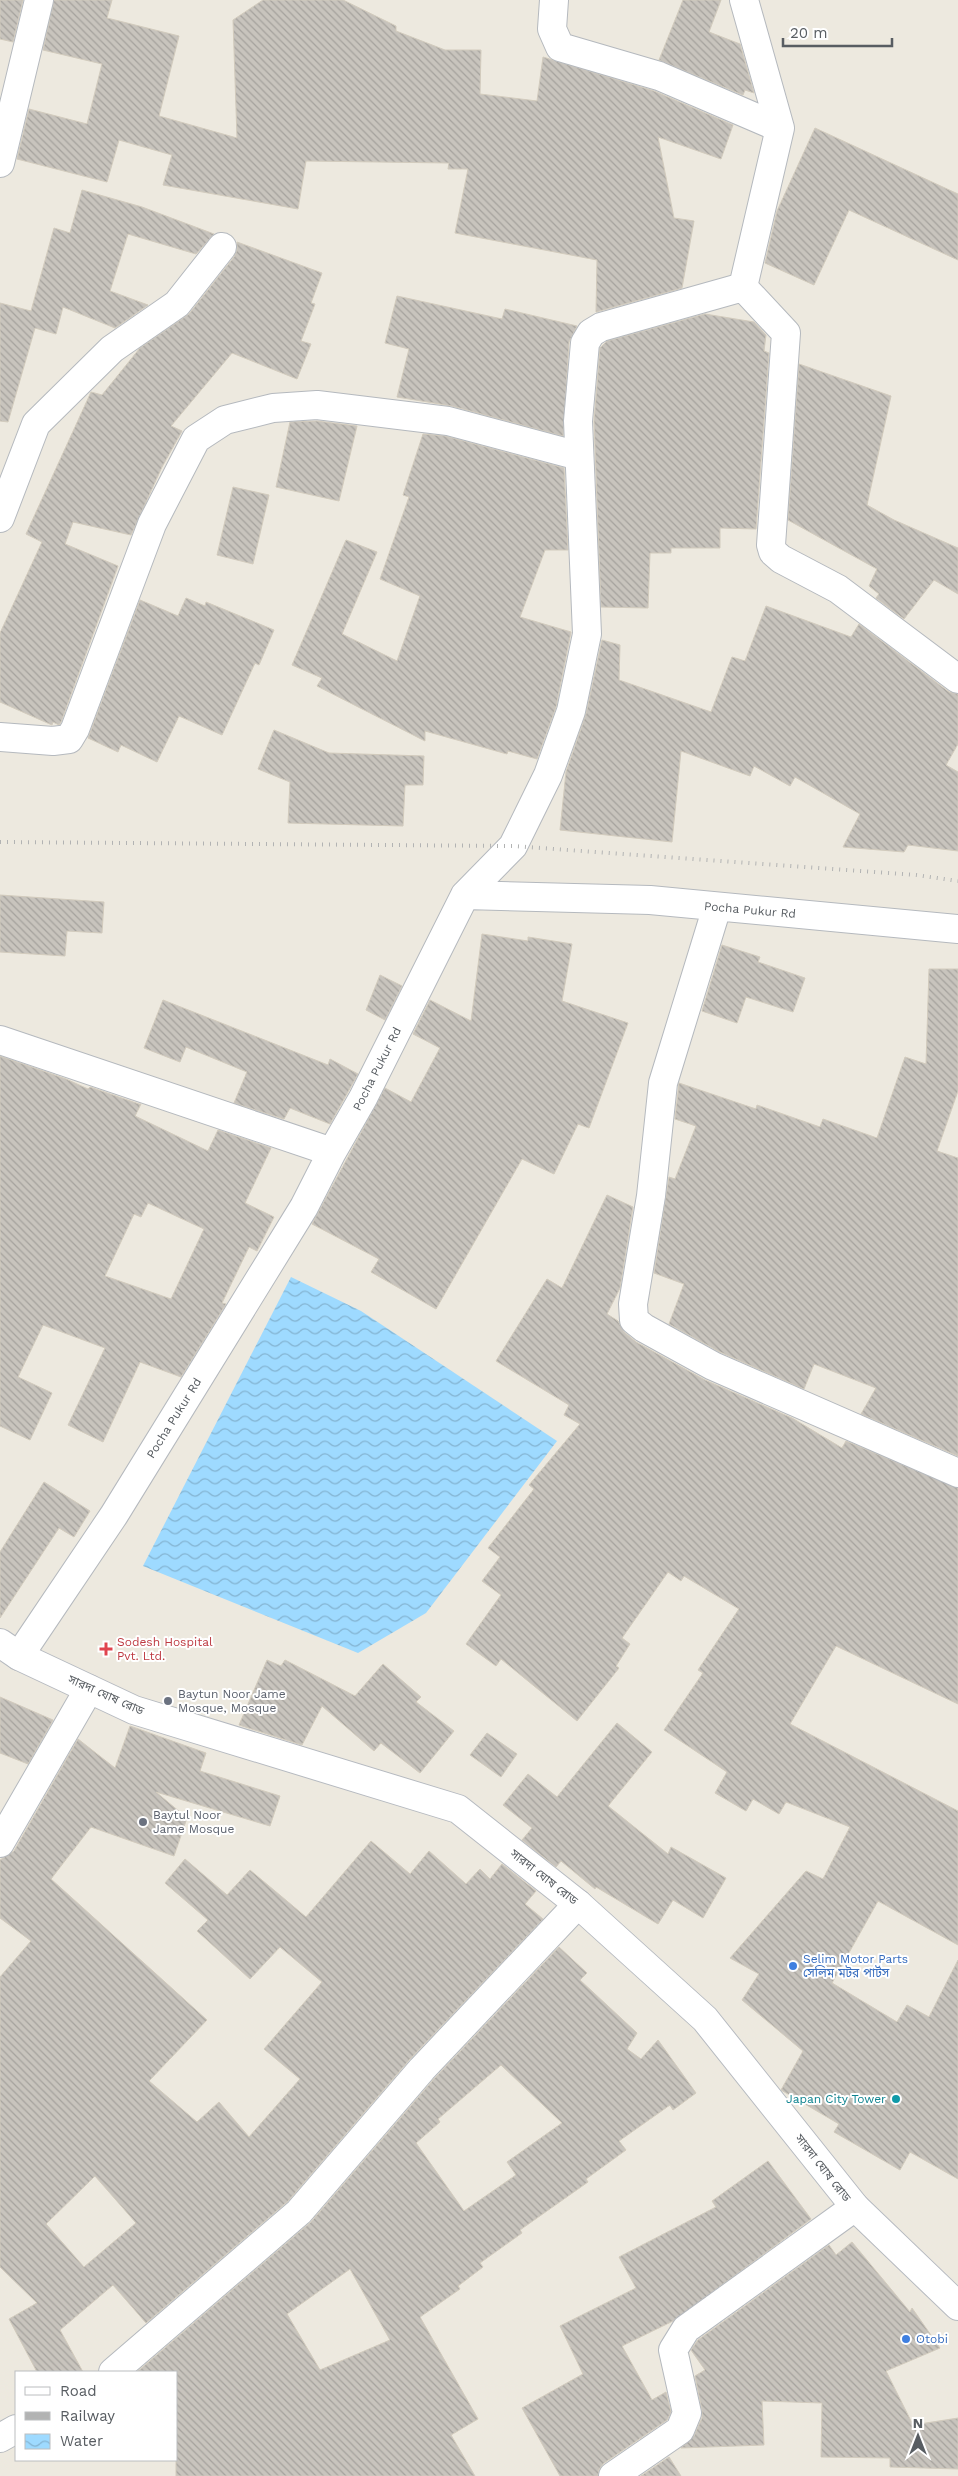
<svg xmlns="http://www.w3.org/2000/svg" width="958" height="2476" viewBox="0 0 958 2476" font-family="'Work Sans','Noto Sans Bengali',sans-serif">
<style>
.water{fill:url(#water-waves)}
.building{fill:url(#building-back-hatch);stroke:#d2cbbd;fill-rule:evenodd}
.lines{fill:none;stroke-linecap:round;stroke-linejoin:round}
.street-casing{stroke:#b5b9be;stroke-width:30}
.secondary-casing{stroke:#b6bac0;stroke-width:30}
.street{stroke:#fff;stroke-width:28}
.secondary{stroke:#fff;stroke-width:28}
.rail{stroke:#b2b3b3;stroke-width:4;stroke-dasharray:1 6;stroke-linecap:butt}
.health-dot{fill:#e0444e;stroke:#fff;stroke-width:2}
.worship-dot{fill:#6b7280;stroke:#fff;stroke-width:2}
.shop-dot{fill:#3f7fe0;stroke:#fff;stroke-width:2}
.culture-dot{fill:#0f9aa8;stroke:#fff;stroke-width:2}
.labels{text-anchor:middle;stroke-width:4;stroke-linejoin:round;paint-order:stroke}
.street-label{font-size:12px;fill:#585d62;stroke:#fff}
.health-label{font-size:12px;fill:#be3a42;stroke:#fff;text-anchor:start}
.worship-label{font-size:12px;fill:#5b616d;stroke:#fff;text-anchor:start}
.shop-label{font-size:12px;fill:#366cbe;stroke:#fff;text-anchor:start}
.culture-label{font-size:12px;fill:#0d838f;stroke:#fff;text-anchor:end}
</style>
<defs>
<pattern id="water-waves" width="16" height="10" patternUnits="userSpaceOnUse" patternTransform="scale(1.25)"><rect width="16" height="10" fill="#9edaff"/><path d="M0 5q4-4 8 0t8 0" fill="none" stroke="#84b4d2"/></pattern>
<pattern id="building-back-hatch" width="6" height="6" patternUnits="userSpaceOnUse" patternTransform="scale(1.25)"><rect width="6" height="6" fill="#c8c4bd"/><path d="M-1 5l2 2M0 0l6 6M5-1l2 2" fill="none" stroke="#a5a29d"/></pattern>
</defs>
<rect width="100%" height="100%" fill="#ede9df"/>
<path class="water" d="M291,1277L361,1311L557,1441L426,1613L358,1653L143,1566Z"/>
<path class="building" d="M0,0H23L13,42L0,39Z
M54,0H112L107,18L179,36L159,116L237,138L233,20L263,0H343L396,26V31L445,50H481L480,94L537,101L543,57L654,91L733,125L721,159L658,137L674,218L694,221L682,288L596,312L597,260L455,233L468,169H448L449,163L306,161L298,209L163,185L172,155L119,140L107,182L17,159L29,109L87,124L102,64L43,50Z
M683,0H721L709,32L740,44L754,93L745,90L743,95L659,60Z
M815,128L958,194V260L849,210L814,285L765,263L777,211Z
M82,190L142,207L214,234L196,254L128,234L110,291L148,305L115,328L63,307L56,334L35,328L8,422L0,421V303L31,311L54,228L70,233Z
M237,242L322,273L311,303L315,304L301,341L311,344L297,379L232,353L171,426L182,431L162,467L131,535L73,522L65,544L118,566L61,722L59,725L53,722L52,725L0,702V633L42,542L26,534L91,392L102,395L140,348L189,314L234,257L237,250Z
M397,296L502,319L505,309L577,326L569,342L563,436L452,406L397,397L409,349L385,343Z
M705,314L754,322L766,335L764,351L769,353L756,529L720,528V548H671V553H650L648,608L601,607L594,421L600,348L607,341Z
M799,364L891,396L867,505L894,520L958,548V594L934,580L904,619L876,598L879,594L869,586L877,569L788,520Z
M317,421L357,426L339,501L276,487L290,422Z
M423,434L445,436L564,468L568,550H545L520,617L571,632L556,707L537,759L508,751L507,754L425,731V741L317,686L322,678L292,665L346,540L377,552L342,634L397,661L420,596L380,579L409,497L403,495Z
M233,487L269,495L253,564L217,555Z
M186,598L205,606L206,602L274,630L259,665L255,663L222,735L179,716L157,762L121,745L118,752L88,738L140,600L178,616Z
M766,606L851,637L859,624L949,692L958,694V744L946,765L958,772V851L908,845L904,852L843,847L860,814L795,777L790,786L754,766L750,776L681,751L672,842L560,830L566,772L586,714L602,640L620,645L619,680L711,712L732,657L745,661Z
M274,730L329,753L424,756L423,785H405L403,826L288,823L290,782L258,769Z
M0,895L104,902L102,933L67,931L65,956L0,952Z
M482,934L528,941V937L572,944L562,1001L628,1023L589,1128L578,1124L554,1174L522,1159L436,1309L371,1272L379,1259L312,1224L385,1088L411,1102L440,1048L413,1034L430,1000L471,1021Z
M722,945L760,957L758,962L805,978L793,1012L746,997L737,1023L702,1011Z
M929,969H958V1091L937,1151L958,1158V1456L861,1414L876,1388L814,1364L804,1389L720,1352L669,1324L684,1284L654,1273L669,1177L675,1179L696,1126L675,1119L679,1083L756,1109L757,1105L820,1127L823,1119L877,1138L905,1057L926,1064Z
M380,975L402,986L385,1020L366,1010Z
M163,1000L328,1065L330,1059L358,1074L330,1124L290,1108L284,1119L234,1103L247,1072L186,1047L180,1062L144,1048Z
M0,1056L66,1079L88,1089L90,1087L139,1104H141L135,1116L208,1151L218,1130L271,1148L245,1203L274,1217L257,1251L249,1247L222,1303L226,1304L181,1377L140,1362L103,1442L68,1425L105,1348L43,1325L18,1377L52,1393L30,1440L0,1426ZM148,1203L204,1229L171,1299L105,1276L134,1214L141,1217Z
M607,1195L633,1207L620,1288L607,1314L618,1321L624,1332L636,1342L705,1380L792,1418L842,1448L846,1441L958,1488V1704L836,1646L790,1724L958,1811V1945L878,1901L832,1983L897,2022L907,2005L929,2017L958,1960V2179L910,2152L900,2170L834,2132L839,2124L781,2090L803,2051L742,2000L759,1974L730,1958L806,1871L823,1879L850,1827L786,1802L779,1814L753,1799L746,1811L715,1793L727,1772L664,1730L703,1673L698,1670L739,1609L684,1576L681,1581L668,1572L622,1638L630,1644L616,1666L619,1668L577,1721L501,1659L496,1666L466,1644L501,1595L482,1581L500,1557L488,1548L534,1489L529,1485L580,1424L564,1415L569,1405L496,1361L547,1279L562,1288Z
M44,1482L90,1511L74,1537L59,1528L0,1618V1552Z
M267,1660L281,1666L285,1660L355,1696L383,1664L421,1697L416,1702L454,1731L420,1773L381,1743L374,1751L322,1706L302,1745L239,1725Z
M0,1697L53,1720L28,1764L0,1753Z
M617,1723L652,1752L608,1806L668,1854L671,1847L726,1878L703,1918L673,1900L658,1924L596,1887L595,1889L561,1861L556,1867L522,1840L532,1828L503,1805L528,1774L557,1797Z
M130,1726L206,1753L200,1771L280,1796L270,1826L156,1792L187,1818L174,1856L91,1827L51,1879L207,2020L149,2081L197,2122L219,2102L249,2137L300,2079L264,2049L322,1982L280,1947L250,1979L197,1931L208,1920L165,1883L185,1859L227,1895L250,1870L306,1917L371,1841L410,1874L429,1851L466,1884L480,1869L490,1879L502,1864L536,1891L525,1904L543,1919L410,2059L288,2201L146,2323L113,2285L60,2330L83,2372H37L9,2319L37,2303L0,2267V1977L31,1941L0,1918V1860L14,1851L78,1739L115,1768ZM95,2176L136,2223L84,2267L46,2224Z
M487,1733L517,1754L501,1777L470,1755Z
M559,1947L587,1973L580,1980L637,2033L627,2049L641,2059L658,2040L696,2093L673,2110L670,2105L619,2141L626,2150L586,2179L588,2182L520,2230L522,2233L480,2263L483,2267L458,2286L460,2289L420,2317L478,2419L451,2435L475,2476H176V2372H137L311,2222L434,2079ZM501,2065L562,2123L507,2162L516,2175L464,2211L416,2143L440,2122L438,2119ZM350,2269L390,2340L320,2370L287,2314Z
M768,2161L811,2219L673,2321L622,2346L652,2400L666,2392L671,2412L667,2420L604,2463L599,2469L598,2476H560L522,2408L583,2374L560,2326L636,2288L619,2257L716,2207L712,2201Z
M852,2242L910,2312L912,2308L940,2348L886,2371L913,2425L958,2418V2469L890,2467V2458L821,2457L822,2403L762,2401L764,2445L681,2448L694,2436L702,2418V2410L695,2376L705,2370L691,2350L698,2340L829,2245L836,2255Z
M669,2457L681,2476H641Z"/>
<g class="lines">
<g class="street-casing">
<path id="street" d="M554,0L552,29L560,47L659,76L780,128
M0,163L39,0
M743,287L786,333L771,545L773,552L781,559L838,589L958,679
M0,518L36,424L112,349L177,304L222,247
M0,737L53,741L69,739L75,729L152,524L196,439L225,420L273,408L317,405L448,421L579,456
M465,895L650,900L958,929
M717,907L663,1083L651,1196L633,1304L634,1320L644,1328L713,1366L958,1473
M0,1040L332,1152
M19,1656L114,1515L304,1207L332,1152L363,1098L465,895L513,846L548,775L571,711L587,634L578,421L585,343L591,333L601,327L743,287L780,128L744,0
M0,1843L89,1689
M113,2372L299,2212L422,2069L578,1904
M0,2438L16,2429
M613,2476L680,2430L687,2413L673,2350L686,2329L855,2207"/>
</g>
<g class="secondary-casing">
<path id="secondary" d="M0,1643L19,1656L134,1710L458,1809L578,1904L705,2019L855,2207L958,2306"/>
</g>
<use href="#street" class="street"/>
<use href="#secondary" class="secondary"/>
<path class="rail" d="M0,842L513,846L916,875L958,881"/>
</g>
<path class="health-dot" d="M103.5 1641.5h5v5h5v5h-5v5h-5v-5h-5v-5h5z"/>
<g class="worship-dot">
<circle cx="168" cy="1701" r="5"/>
<circle cx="143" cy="1822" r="5"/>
</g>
<g class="shop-dot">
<circle cx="793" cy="1966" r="5"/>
<circle cx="906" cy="2339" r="5"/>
</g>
<circle class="culture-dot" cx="896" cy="2099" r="5"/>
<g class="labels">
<g class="street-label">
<text transform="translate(750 910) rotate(5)" y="4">Pocha Pukur Rd</text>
<text transform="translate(377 1069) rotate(-63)" y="4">Pocha Pukur Rd</text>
<text transform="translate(174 1418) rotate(-58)" y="4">Pocha Pukur Rd</text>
<text transform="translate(106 1695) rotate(24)" y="4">সারদা ঘোষ রোড</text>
<text transform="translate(544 1877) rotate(38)" y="4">সারদা ঘোষ রোড</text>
<text transform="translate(823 2168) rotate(52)" y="4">সারদা ঘোষ রোড</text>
</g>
<g class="health-label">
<text x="117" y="1646">Sodesh Hospital<tspan x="117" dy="14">Pvt. Ltd.</tspan></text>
</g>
<g class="worship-label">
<text x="178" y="1698">Baytun Noor Jame<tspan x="178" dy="14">Mosque, Mosque</tspan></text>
<text x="153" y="1819">Baytul Noor<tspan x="153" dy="14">Jame Mosque</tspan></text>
</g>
<g class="shop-label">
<text x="803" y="1963">Selim Motor Parts<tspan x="803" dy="14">সেলিম মটর পার্টস</tspan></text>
<text x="916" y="2343">Otobi</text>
</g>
<g class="culture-label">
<text x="886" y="2103">Japan City Tower</text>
</g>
</g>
<rect x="15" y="2371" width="162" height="90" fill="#ffffff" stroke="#bcbec0"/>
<rect x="25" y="2387" width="25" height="8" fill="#ffffff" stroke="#bcbec0"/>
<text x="60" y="2396" font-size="15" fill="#585d62">Road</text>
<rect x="25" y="2412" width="25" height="8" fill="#b2b3b3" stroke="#bcbec0"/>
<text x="60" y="2421" font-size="15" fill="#585d62">Railway</text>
<rect x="25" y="2434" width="25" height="15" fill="url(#water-waves)" stroke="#bcbec0"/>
<text x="60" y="2446" font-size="15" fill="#585d62">Water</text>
<g transform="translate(918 2436)" stroke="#ffffff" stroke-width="4" paint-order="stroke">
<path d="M0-4L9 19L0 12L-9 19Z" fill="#585d62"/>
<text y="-8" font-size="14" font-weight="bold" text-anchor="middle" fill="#585d62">N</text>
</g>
<path d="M783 38v8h109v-8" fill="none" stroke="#585d62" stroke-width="2.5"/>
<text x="790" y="38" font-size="15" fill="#585d62" stroke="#ffffff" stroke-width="4" paint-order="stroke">20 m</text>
</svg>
